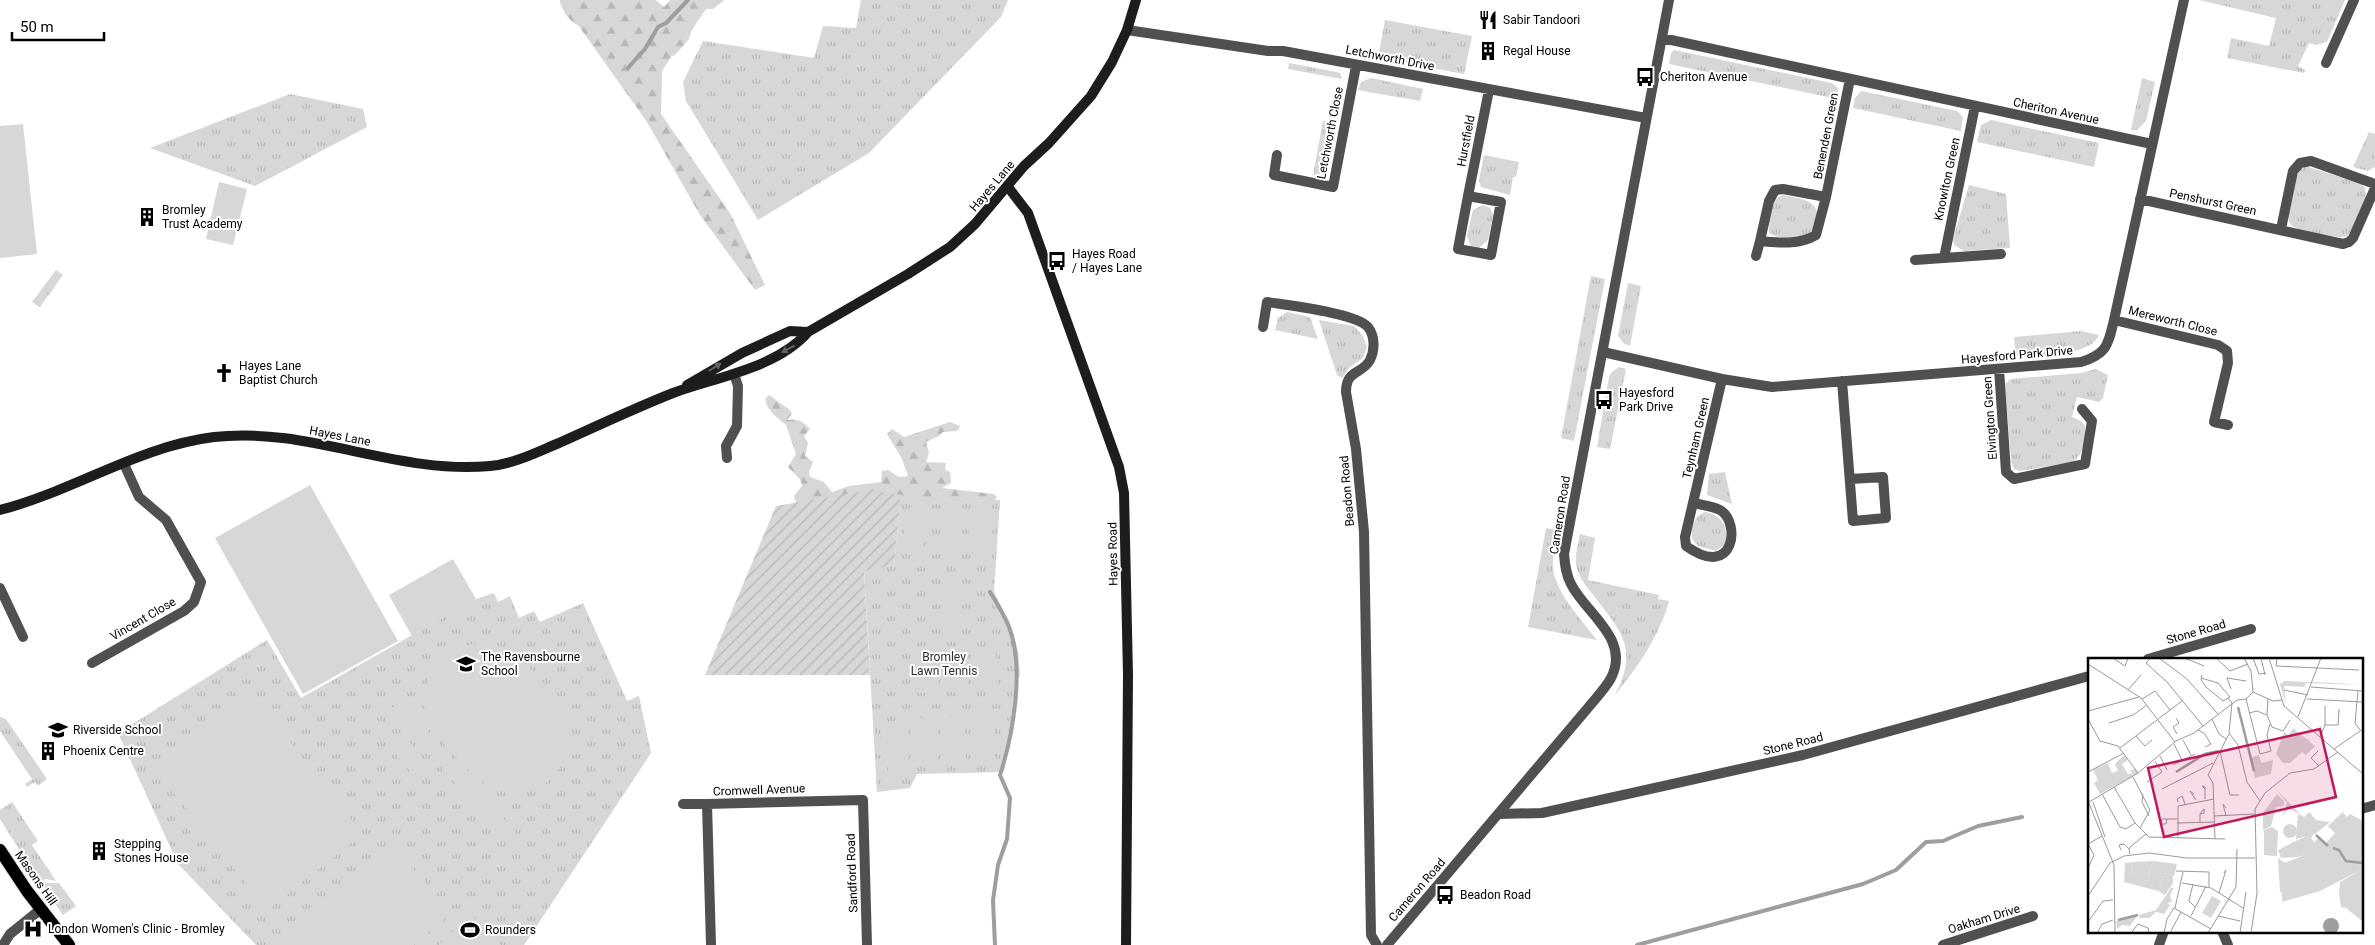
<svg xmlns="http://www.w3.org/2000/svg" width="2375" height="945" viewBox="0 0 2375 945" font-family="Roboto,sans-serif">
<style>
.grass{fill:url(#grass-tufts)}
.forest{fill:url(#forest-firs)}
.garden{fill:url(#garden-furrows)}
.pitch{fill:#d7d7d7}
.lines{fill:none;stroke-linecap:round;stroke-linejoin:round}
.stream{stroke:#9e9e9e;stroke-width:4}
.primary-casing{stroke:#dbdbdb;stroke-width:14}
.street{stroke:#505050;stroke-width:10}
.secondary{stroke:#1d1d1d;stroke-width:10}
.primary{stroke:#000;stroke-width:12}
.oneway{fill:#616161}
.labels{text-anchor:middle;stroke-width:4;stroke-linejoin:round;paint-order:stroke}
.poi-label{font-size:12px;fill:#000;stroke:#fff;text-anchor:start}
.street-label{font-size:12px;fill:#000;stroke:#fff}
.park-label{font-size:12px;fill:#2e2e2e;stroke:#fff}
.inset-river{fill:none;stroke:#9e9e9e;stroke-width:2.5}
.inset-road{fill:none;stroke:#999;stroke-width:1}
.view{fill:#c2185b;fill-opacity:0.15;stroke:#c2185b;stroke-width:2.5}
.inset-edge{fill:none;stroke:#000;stroke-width:2.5}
</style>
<defs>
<pattern id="grass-tufts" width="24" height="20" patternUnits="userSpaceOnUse" patternTransform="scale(1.25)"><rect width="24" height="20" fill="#d7d7d7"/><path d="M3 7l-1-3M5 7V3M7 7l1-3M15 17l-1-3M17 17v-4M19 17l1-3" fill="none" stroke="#b7b7b7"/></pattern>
<pattern id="forest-firs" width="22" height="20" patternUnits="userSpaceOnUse" patternTransform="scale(1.25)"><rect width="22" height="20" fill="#d7d7d7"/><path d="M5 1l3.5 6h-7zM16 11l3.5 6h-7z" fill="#b7b7b7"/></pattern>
<pattern id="garden-furrows" width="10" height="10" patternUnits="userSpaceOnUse" patternTransform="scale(1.25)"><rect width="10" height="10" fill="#d7d7d7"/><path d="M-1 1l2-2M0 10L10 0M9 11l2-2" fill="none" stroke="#b7b7b7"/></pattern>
</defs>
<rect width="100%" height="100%" fill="#fff"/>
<path class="grass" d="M861,0H1008L1001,17L869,153L758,220L686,101L683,82L703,41L814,58L823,26L856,28Z
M2199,0H2345L2327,42L2316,45L2309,43L2298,66L2305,70L2304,73L2227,58L2231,38L2269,46L2276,18Z
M1385,20L1472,36L1464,74L1378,58Z
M1674,50L1832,83L1838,88V99L1669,64L1671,53Z
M1289,63L1336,72L1340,73L1342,79L1288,69Z
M1371,78L1423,89L1420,101L1358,90L1361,82Z
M2142,78L2155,82L2146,121L2137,130H2131Z
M1861,91L1957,111L1963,117L1961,131L1853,108L1855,98Z
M290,94L363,109L367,127L255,186L150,148Z
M1991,120L2099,143L2094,167L1977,142L1981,125Z
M1323,121L1334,123L1325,170L1318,175H1313Z
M2369,132L2375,134V167L2368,171L2353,167Z
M1484,155L1519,162L1516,177H1513L1510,195L1481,187L1479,180Z
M2305,166L2361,184L2365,188L2366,199L2348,236C2340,239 2302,232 2294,227C2290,225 2289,221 2288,217L2297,174L2299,170Z
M1969,185L2006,194L2010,248L1964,251L1954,245L1953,239Z
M1783,195C1806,200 1827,201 1812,231C1802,238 1779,241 1769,233C1768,220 1770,199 1783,195Z
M1483,205L1490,208L1493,215L1488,240L1479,248L1471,246L1467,236L1473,210Z
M56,270L63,275L40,307L32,302Z
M1591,276L1605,279L1574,441L1561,438Z
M1628,283L1641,286L1630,346L1623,343L1618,336Z
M1287,312L1310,317L1318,339L1275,330L1278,318Z
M1319,320L1354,326L1363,336L1367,347L1363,358L1350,367L1342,378L1337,375Z
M2081,331L2099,335C2090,357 2038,354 2016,356L2014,337Z
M1619,367L1626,369L1610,449L1597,447L1609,377L1612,372Z
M2096,369L2108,375L2103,398L2099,402L2077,397L2072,417L2081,421L2085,426C2086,439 2084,455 2072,462L2020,471L2014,469L2011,461L2005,384L2011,379L2081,373Z
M1725,472L1732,504L1707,495L1709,474Z
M937,493L1000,500L994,592L1010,623L1018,651L1020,676L1018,677L1004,772L917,774L910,788L877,792L864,570L894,565L901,495L937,497Z
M1706,512C1723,516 1728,527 1726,544L1716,551L1698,546L1692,539C1691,528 1694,514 1706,512Z
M1546,528L1557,530C1555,543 1552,555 1553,568C1556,594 1582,620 1597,640L1528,627Z
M1580,534L1595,538L1588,580L1659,595L1658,599L1669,601C1661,633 1636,670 1615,695C1640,646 1620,631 1591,592C1584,584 1578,575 1576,565C1575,555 1578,544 1580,534Z
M494,593L498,602L510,596L519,618L534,611L540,622L583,603L627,701L639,696L651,753L524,945H256L178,864L118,733L267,640L301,698L476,599Z
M0,717L6,719L47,779L38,786L35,782L27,787L25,784L32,779L0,731Z
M12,802L38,841L32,845L56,881L46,879L39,881L0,819V810Z
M46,883H59L76,906L63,915L41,885Z"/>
<path class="forest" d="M560,0H656L664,7L670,0H724L713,9H706L691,31L689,39L676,54L671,57L662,71L661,114L730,213L765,285L755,290L700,215L647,122L578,25C570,22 560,8 560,0Z
M769,395L790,410L792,414L787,420C798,418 803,421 810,429L804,436L808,443L805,456L813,462L809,472L810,477L824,482L832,492L849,486L881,482L882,471L888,470L899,477L908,476L902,459L887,434L892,429L904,437L950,422L960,426L959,429L956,431L943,432L939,436L926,442L929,453L926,462L946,463L945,470L950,472L951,483L942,488L994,494L997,497L994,500L964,496L957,498L938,493L937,497L912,498L901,495L797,506L794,496L802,486L800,479L788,467L796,454L786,425L773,414L767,406L765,399Z"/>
<path class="garden" d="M872,490L901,495L894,565L864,571L870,675H705L776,506Z"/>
<path class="pitch" d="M23,124L37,254L0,258V126Z
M219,182L247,189L233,245L206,239Z
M310,485L398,641L303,694L215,538Z
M944,506L964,508L958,552L938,549Z
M906,509L927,510L923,554L903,552Z
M971,509L993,511L989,555L967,552Z
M453,559L476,599L412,636L389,595Z
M941,582H961L962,625L942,626Z
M476,643C507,642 522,659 542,681C548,688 556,695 561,704C577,729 571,764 546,782C509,808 480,784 455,756C446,746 436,736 430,723C414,687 439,650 476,643Z
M974,647H996L997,691H975Z
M938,648L939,693H919L918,649Z
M946,648H966L968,692H947Z
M248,689L363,834L267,910L152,765Z
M401,700L522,840L512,849L391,709Z
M994,715L995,759L974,760L972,716Z
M964,716L966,760L945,761L944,717Z
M937,717L938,761H918L916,718Z
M907,726L909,771H888L887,727Z
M401,732L427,763L413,775L387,744Z
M391,843L451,913L414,945H284L278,939Z
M470,914L501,945H439Z"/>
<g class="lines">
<path class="stream" d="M628,68L645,49L658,27L666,23L688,0
M990,592C997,603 1004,615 1009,627C1025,668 1013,735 1000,775L1010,798L1007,839L998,865L993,900L995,945
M1637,945L1863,884L1896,870L1926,842L1943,841L1978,826L2022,817"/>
<g class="primary-casing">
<path id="primary" d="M0,850L27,891L69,945"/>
</g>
<path class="street" d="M1127,30L1268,51H1283L1646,118
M1662,38L2152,144
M2326,63L2354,0
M1277,155L1274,175L1333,187L1356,66
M1468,196L1458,249L1491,255L1501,202L1468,196L1489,90
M1826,197L1816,235C1800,245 1778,243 1760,241L1769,201L1775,190L1783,189L1826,197L1850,79
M2140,199L2343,244L2349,242L2353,238L2375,188
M2281,229L2293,171L2300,163L2311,161L2375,184
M1756,256L1760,241
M1944,258L1975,106
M1915,260L2001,254
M2114,320L2218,345L2227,351L2228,363L2214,422L2228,425
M1263,327L1267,302C1287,305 1356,313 1368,327C1375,336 1375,350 1370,360C1362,375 1346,369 1346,392L1356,449L1364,532L1371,935L1377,945
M1603,352L1722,379L1772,387L2081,362C2107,354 2108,345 2114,320L2184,0
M1999,369L2006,472L2014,479L2085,464L2092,421L2082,409
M1842,381L1853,521L1886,518L1883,477L1851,479
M727,458L726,446L737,426L738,386L734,374
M1693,503C1702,505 1713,506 1720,510C1741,522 1735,581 1686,546L1685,537L1722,379
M0,588L23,637
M2148,659L2251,629
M92,663L184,611L194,602L201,582L166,520L139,497L124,464
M683,804H707
M2361,809L2375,805
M1499,814L1542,813L1803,755L2089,676
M2222,931L2228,945
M3,945L10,934L41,909
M711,945L707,804L863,800L867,945
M1387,945L1587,709C1595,699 1605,689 1611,678C1631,639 1586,614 1571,584C1566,575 1565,565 1564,554L1669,0
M1943,945L2033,916
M2159,945L2164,931"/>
<path class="secondary" d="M1008,187L1028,213L1119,467L1124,493L1128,675L1126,945
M687,385L742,353L790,331L808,332
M0,510C74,491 139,446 214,437C308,426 397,475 490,466C514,464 537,452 559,443C597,426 635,408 673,393C716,377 777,368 808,332L908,274L950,247L975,224L1024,166L1049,143L1091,96L1112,62L1127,30L1136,0"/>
<use href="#primary" class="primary"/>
</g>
<defs><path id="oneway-solid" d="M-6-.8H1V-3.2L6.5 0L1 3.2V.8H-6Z" transform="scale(1.25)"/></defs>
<g class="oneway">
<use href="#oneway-solid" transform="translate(788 349) rotate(153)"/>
<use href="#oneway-solid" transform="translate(715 367) rotate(-32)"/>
</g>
<defs>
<g id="restaurant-bare" transform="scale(1.5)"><path d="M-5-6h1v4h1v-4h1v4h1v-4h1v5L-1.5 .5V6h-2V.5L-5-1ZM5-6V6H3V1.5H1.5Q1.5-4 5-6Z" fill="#000" stroke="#fff" stroke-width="2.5" paint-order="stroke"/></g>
<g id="building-bare" transform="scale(1.5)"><path d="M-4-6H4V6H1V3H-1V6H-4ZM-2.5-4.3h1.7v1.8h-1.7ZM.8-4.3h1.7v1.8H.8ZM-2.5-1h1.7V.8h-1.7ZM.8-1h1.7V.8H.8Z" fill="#000" stroke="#fff" stroke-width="2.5" paint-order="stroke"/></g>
<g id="bus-bare" transform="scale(1.5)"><path d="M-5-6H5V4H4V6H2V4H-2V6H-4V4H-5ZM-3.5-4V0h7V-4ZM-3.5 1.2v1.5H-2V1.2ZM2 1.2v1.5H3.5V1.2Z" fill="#000" stroke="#fff" stroke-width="2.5" paint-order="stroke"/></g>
<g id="church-bare" transform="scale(1.5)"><path d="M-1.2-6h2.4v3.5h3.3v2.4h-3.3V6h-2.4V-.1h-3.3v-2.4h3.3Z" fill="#000" stroke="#fff" stroke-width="2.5" paint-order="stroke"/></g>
<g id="school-bare" transform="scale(1.5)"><path d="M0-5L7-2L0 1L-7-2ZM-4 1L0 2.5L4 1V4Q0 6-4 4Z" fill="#000" stroke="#fff" stroke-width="2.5" paint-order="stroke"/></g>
<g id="hospital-bare" transform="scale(1.5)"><path d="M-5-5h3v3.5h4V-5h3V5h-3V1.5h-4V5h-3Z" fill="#000" stroke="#fff" stroke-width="2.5" paint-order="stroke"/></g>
<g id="stadium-bare" transform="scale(1.5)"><path d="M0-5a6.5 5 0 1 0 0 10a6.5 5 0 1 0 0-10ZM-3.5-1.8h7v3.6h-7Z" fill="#000" stroke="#fff" stroke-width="2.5" paint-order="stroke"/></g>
</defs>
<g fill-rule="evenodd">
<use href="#restaurant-bare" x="1488" y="20"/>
<use href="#building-bare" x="1488" y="51"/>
<use href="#bus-bare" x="1645" y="77"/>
<use href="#building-bare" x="147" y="217"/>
<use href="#bus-bare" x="1057" y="261"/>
<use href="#church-bare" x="224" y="373"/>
<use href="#bus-bare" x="1604" y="400"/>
<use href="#school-bare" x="466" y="664"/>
<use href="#school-bare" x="58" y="730"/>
<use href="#building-bare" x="48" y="751"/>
<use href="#building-bare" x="99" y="851"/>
<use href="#bus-bare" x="1445" y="895"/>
<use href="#hospital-bare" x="33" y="929"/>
<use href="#stadium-bare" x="470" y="930"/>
</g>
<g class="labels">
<g class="poi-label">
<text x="1503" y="24">Sabir Tandoori</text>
<text x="1503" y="55">Regal House</text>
<text x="1660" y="81">Cheriton Avenue</text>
<text x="162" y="214">Bromley<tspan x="162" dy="14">Trust Academy</tspan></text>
<text x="1072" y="258">Hayes Road<tspan x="1072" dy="14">/ Hayes Lane</tspan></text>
<text x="239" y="370">Hayes Lane<tspan x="239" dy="14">Baptist Church</tspan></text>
<text x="1619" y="397">Hayesford<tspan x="1619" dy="14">Park Drive</tspan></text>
<text x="481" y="661">The Ravensbourne<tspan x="481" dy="14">School</tspan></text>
<text x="73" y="734">Riverside School</text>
<text x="63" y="755">Phoenix Centre</text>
<text x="114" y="848">Stepping<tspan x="114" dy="14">Stones House</tspan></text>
<text x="1460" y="899">Beadon Road</text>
<text x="48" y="933">London Women's Clinic - Bromley</text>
<text x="485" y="934">Rounders</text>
</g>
<g class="street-label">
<text transform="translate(1390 58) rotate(11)" y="4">Letchworth Drive</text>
<text transform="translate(2056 111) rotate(12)" y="4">Cheriton Avenue</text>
<text transform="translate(1330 133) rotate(-79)" y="4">Letchworth Close</text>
<text transform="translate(1826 136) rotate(-79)" y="4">Benenden Green</text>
<text transform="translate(1466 141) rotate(-79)" y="4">Hurstfield</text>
<text transform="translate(1947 179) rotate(-78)" y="4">Knowlton Green</text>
<text transform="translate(992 186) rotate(-50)" y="4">Hayes Lane</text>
<text transform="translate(2213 202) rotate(12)" y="4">Penshurst Green</text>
<text transform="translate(2173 321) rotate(14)" y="4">Mereworth Close</text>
<text transform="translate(2017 355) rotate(-5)" y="4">Hayesford Park Drive</text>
<text transform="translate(1990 418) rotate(-94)" y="4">Elvington Green</text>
<text transform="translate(340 436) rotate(11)" y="4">Hayes Lane</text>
<text transform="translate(1696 438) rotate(-77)" y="4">Teynham Green</text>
<text transform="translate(1347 491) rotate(-95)" y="4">Beadon Road</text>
<text transform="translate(1560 515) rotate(-81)" y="4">Cameron Road</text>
<text transform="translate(1113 554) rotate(-91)" y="4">Hayes Road</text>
<text transform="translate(143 619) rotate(-30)" y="4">Vincent Close</text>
<text transform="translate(2196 632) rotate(-16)" y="4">Stone Road</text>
<text transform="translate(1793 744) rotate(-14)" y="4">Stone Road</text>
<text transform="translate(759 790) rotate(-2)" y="4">Cromwell Avenue</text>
<text transform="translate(852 873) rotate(-92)" y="4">Sandford Road</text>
<text transform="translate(36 878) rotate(55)" y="4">Masons Hill</text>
<text transform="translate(1417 890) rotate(-49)" y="4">Cameron Road</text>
<text transform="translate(1984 919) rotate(-17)" y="4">Oakham Drive</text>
</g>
<g class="park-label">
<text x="944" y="661">Bromley<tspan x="944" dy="14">Lawn Tennis</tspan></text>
</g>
</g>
<g transform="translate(2088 658)">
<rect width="275" height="275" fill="#fff"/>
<path d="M205,70L227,88L218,97L214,94L202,105H195L188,96L196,74L201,77ZM171,97L176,112L174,118L167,120L162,100ZM189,136L196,143V148L188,149L183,168L175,172V155ZM257,152L255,155L259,159L262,156L275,163V211L232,233L194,244L193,206L218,197L230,180L238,185L247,175L240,168ZM221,154L228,162L242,164L227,176L208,181L210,156L216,159ZM184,169L190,173L189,198L176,197V172ZM65,203L89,206L86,218L77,215L70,233L36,224L37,205L45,204L43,219H60Z" fill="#d7d7d7"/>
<path d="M197,23L247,25L275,27L218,25L216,29L196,28L198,46L192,26ZM36,97L40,102L34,106L40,116H45L42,113L47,110L50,115L12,136L6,125L10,122L5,112L20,105L24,115L30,113L27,106ZM188,131L212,156L217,159L200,150L194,159L199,145ZM226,175L223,180L227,185L219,197L210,199L203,185ZM190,200L197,205L194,207L196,213L211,208L219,232L214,231L211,213L204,211L194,216L197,233L192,234ZM65,203L60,219H43L45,204ZM275,211V264L258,250L253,249L251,236L252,224ZM83,230H86L82,237L84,244L79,245L82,247L76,256L68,254L61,260H52L51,257L68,252ZM49,258L42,268L34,267L29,271L28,263Z" fill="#d7d7d7"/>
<path d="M185,102L183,116L174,118L173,105ZM77,215L85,218V225L77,237L70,233ZM124,238L133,243L123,260L114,255Z" fill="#d7d7d7"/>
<path d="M210 86a6 6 0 1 1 12 0a6 6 0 1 1-12 0ZM195 173a7 7 0 1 1 14 0a7 7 0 1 1-14 0ZM204,185L210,199L193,200L190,192ZM255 192a6 6 0 1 1 12 0a6 6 0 1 1-12 0ZM231 200a6 6 0 1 1 12 0a6 6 0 1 1-12 0ZM217 221a7 7 0 1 1 14 0a7 7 0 1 1-14 0Z" fill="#d7d7d7"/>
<path d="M235 268a8 8 0 1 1 16 0a8 8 0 1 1-16 0Z" fill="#9e9e9e"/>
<path class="inset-river" d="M150,49L166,113M88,114L117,96L131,93M228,177L240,188M245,190L251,192L258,203L275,205M30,262L50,257"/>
<path class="inset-road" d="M25,0L37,8L40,0M63,0L58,5L79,24L115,68M71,0L99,21L130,56M97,0L116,8M128,0L142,13L160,6M156,0L163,13L165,34M165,0L171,16L178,15M173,0L177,17M181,0L196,48L275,116M189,0L188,8L271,12M0,6L53,40L87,84M114,17L113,22L118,29L135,43L140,40L144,45M113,20L130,25L142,39L140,40M223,29L275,33M143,31L139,20L158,23M40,32L53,17M196,32L220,37M270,33L267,65L272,72M54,41L67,33L82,52M158,41L172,96L183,93L179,77L182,66M180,41L179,57L184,69L195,73L202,62M219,41L275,44M144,45L141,75L150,87L159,124L172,143M0,53L51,39M161,55L169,53L179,57M210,59L233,0M88,60L91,65L85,69L89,76M0,61L12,83L30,88L50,115M124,61L131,76L138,81M21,65L45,57L59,47M237,67H250L251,51M110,72L116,75L123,86L117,89M233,77L237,67V48M48,78L57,88L64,82M95,82L103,97M86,86L94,102M32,90L94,43M246,91L275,71M132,93L142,137H151M230,93L223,100L231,108M72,98L79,112M85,107L107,96M0,114L36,95M45,119L62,152L52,170M59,124L74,114L67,103M26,129L47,165L61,179L137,181M74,131L125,105M14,136L32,169L38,171L47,165M55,136L54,144L61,158M106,136L102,133L108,142M117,141V129L114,128L117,131M0,143L26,207L27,275M1,144L50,115L88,83L106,75L149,42L158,41L165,34L185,43L194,42M5,144L17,179M90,144L89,141L94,138L97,146M138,150L135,146L138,158M112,156L116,151V155L112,156V164M126,158L166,156M79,161L78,166H72L74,161H89M89,165L127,164M90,180V148L126,141M127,181L125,125L120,117L141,76M0,186L14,178M33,192L31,187L36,186L41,191M42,196L41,190L58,176M0,210L6,197L0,186M88,213L121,214V229M94,225L123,230L155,250M105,226L101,243L107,249M131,235L138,212L136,215M0,238L22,205L36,198L61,195L99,200H167M87,250L95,214M103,258L118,228M130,258L152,263M0,264L15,243L25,242M9,275L14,266L25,262M43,275L50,266L60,270L61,275M76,275L79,261L86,250L123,271M82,275L93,254M120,275L148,229L149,191M152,275L158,234M163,275L169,235L167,151L177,135L202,115L226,111L250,94"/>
<path class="view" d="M232,71L248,139L76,179L60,110Z"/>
<rect width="275" height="275" class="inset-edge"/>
</g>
<path d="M12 32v8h92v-8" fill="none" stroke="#000000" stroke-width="2.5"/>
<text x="20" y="32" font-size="15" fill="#000000" stroke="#ffffff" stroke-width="4" paint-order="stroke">50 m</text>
</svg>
